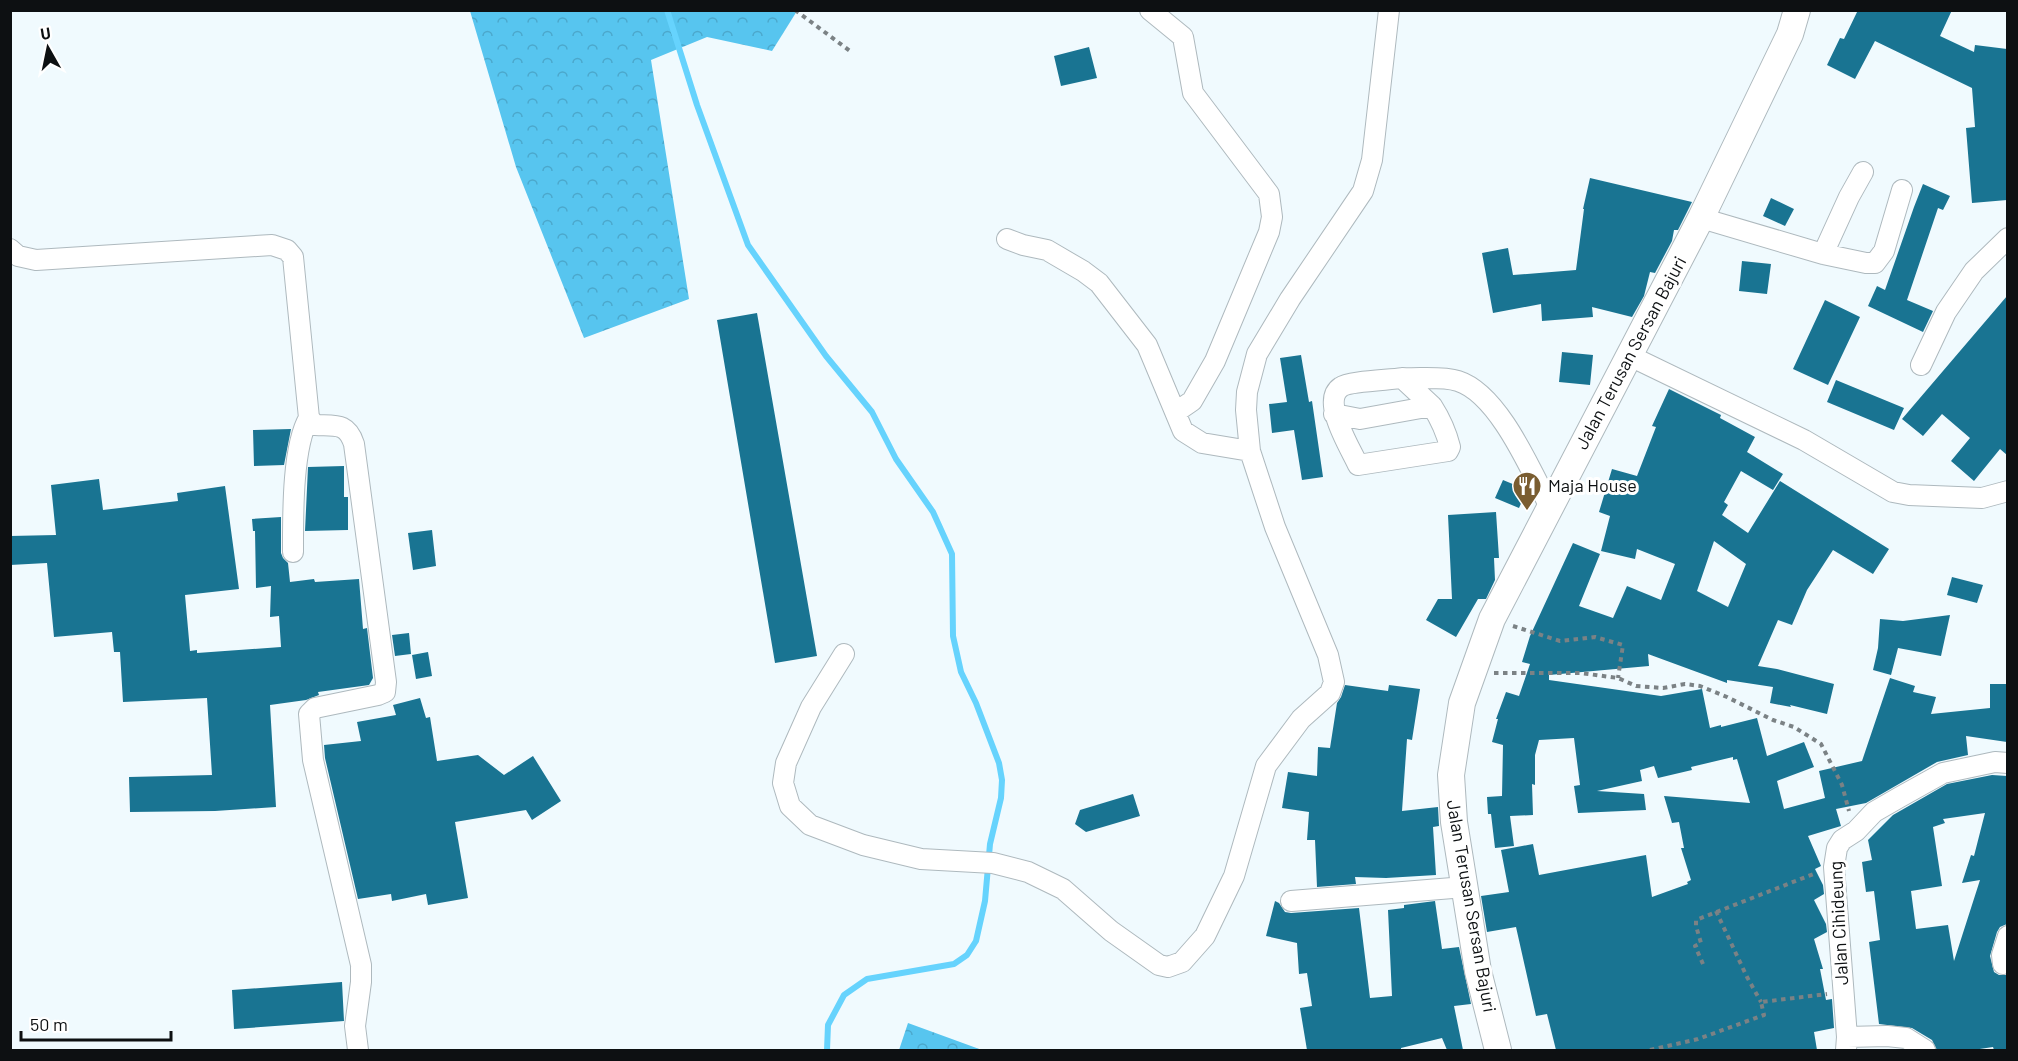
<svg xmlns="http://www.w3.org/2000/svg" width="2018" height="1061" viewBox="0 0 2018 1061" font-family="Barlow,sans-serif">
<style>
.forest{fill:url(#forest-crowns)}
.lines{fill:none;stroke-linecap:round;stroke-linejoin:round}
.stream{stroke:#66d3fd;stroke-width:6}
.building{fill:#197492;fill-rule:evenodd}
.minor-casing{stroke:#aeb9be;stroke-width:22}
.major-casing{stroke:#aeb9be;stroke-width:28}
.path{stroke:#7b8285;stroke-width:4;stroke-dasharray:4.5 4.5;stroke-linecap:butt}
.minor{stroke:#fff;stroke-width:20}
.major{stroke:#fff;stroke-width:26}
.labels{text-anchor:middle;stroke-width:6;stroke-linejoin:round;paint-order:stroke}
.street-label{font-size:18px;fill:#0d1012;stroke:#fff}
.poi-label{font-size:18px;fill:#0d1012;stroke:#fff;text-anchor:start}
</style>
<defs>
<pattern id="forest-crowns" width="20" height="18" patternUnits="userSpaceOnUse" patternTransform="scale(1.5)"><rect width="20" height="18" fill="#57c5ef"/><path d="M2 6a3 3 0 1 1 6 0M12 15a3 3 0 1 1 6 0" fill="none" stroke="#4ba8cc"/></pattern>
</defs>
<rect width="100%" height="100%" fill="#f0fafe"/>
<path class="forest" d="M470,11H797L772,51L707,37L651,60L689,299L584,338L516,167Z
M908,1023L982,1050H899Z"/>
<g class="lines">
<path class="stream" d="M667,10L697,105L748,245L826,356L872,412L896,459L933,512L952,554L953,636L961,672L976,703L999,763L1002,780L1001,798L990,844L985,901L976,941L967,955L954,964L867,979L844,995L828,1025L827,1050"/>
</g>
<path class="building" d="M1858,10H1952L1940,36L1974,52L1975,45L2007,49V200L1972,203L1966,128L1975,127L1972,88L1875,41L1855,79L1827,65L1840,38L1844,39Z
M1089,47L1097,78L1061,86L1054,56Z
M1590,178L1692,202L1678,230H1674L1672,241L1655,273L1650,272L1644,296L1632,317L1592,307L1593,317L1542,321L1541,304L1493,313L1482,253L1508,248L1513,275L1576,270L1584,209H1583Z
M1923,184L1950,196L1943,210L1938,208L1907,300L1933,311L1923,332L1868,306L1877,286L1885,290L1914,207Z
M1771,198L1794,209L1785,226L1763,216Z
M1742,261L1771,264L1767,294L1739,291Z
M2007,296V455L2000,449L1974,481L1951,461L1970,438L1942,414L1923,436L1902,419Z
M1825,300L1860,317L1828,385L1793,369Z
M757,313L817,656L775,663L717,320Z
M1562,352L1593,355L1590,385L1559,382Z
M1301,355L1309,402L1312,401L1323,477L1302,480L1294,430L1272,433L1269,404L1287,402L1280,358Z
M1836,380L1904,408L1894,430L1827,402Z
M1669,389L1721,415L1720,418L1755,437L1747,452L1783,474L1773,490L1741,471L1724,502L1728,505L1722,515L1748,533L1780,481L1889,549L1873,574L1833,550L1807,590L1792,625L1778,620L1758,666L1777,669L1834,684L1827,714L1790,705L1791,707L1770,703L1773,687L1727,680V683L1648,654L1649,666L1549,675V680L1661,696L1702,689L1710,728L1721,725V727L1757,718L1767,756L1804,742L1814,767L1777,781L1784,809L1825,798L1819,771L1862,761L1890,678L1915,686L1913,692L1936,697L1931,714L1990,708V684H2007V742L1966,736L1968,755L1937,762L1866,803L1836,809L1841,826L1808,836L1821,866L1815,869L1823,885L1824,894L1814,900L1826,924L1827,932L1814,939L1823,969H1820L1826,1000L1832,999L1834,1028L1814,1032L1817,1050H1556L1547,1014L1536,1016L1516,927L1487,932L1481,896L1509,892L1501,850L1533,844L1539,875L1646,855L1652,897L1688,884L1687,882L1691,880L1681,848H1684L1679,822L1672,823L1664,796L1750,803L1737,759L1733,760V757L1691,767L1692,770L1658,778L1654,766L1640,770L1642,781L1597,791L1644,794L1646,810L1578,813L1574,786L1580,785L1574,738L1539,740L1535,755V785L1532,784L1533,815L1510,816L1514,846L1495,848L1491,814H1488L1487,797L1502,796L1503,745L1492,742L1498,719H1496L1506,692L1519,696L1530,664L1522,662L1530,636L1573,543L1600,554L1579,606L1613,618L1627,586L1661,600L1675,564L1637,549L1635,559L1601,551L1610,516L1599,512L1612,469L1637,476L1656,427L1652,426ZM1714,541L1746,564L1728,607L1697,591Z
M291,429L284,465L254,466L253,430Z
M344,466V497H348V530L305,531L308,467Z
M99,479L103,510L178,501L177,493L225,486L239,589L185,595L190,651L197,650V653L281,647L279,616L270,617L271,586L256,588L255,531H253L252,519L281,517V553L283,558L288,563L290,582L314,579L315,582L359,579L363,629L367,628L373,678L369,685L318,692L319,695L306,700L270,705L276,807L215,811L130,812L129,777L212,775L207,698L123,702L120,652H114L112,632L54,637L47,563L10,565V536L56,535L51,485Z
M1503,480L1527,490L1519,508L1495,498Z
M1496,512L1499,558H1494L1495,580L1486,599H1478L1456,637L1426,620L1438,599H1452L1448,515Z
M432,530L436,566L413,570L408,533Z
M1952,577L1983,585L1977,603L1947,595Z
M1950,615L1941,656L1898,648L1891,675L1873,670L1878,648L1880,619L1903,621Z
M409,633L411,654L395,656L392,635Z
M428,652L432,676L416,679L412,655Z
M1345,685L1388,691L1389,685L1420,689L1412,740L1407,739L1402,811L1438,807L1439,826L1433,827L1436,875L1386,878L1355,877L1356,884L1317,887L1315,840H1307L1309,812L1282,808L1288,772L1317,776L1318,747L1330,748L1337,703L1341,697Z
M420,698L426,718L430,717L437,761L478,755L504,775L533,756L561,801L532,820L526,810L455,822L468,898L428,905L426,894L392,901L391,894L358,899L325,758L324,745L361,741L357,722L396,715L393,705Z
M1992,775L2007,776V924L2000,927L1997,932L1990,956L1994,972L1999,975H2007V1050H1994L1993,1047L1973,1050H1937L1932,1040L1912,1028L1879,1024L1869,942L1880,940L1874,891L1866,892L1862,862L1872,860L1868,840L1893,815L1947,784ZM1985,813L1974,856L1971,855L1962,883L1980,880L1954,961L1948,925L1916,929L1911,891L1942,886L1933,827L1945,823L1943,819Z
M1133,794L1140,816L1086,832L1075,824L1080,810Z
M1275,901L1279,903L1285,912L1291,913L1359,908L1370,998L1392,996L1388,910L1404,908V905L1435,901L1442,949L1459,947L1471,1004L1454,1006L1463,1050H1447L1442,1038L1401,1048V1050H1307L1300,1008L1312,1006L1307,973L1299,974L1297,943L1266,936Z
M342,982L344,1021L234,1029L232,990Z"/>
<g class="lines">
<g class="minor-casing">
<path id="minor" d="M1150,10L1183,37L1193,93L1269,194L1272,217L1269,232L1215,361L1192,401L1176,412
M1701,218L1823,254L1866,263H1875L1884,251L1902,190
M1007,239L1023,245L1047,250L1083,271L1099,283L1147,345L1183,431L1202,443L1250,451
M10,249L18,256L36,260L272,245L287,250L293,257L309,418L315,425C335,426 347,422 354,444L386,682L385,692L378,695L315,708L309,714L313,760L361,965V982L355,1026L358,1050
M1823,254L1849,197L1863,172
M1630,356L1804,440L1893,492L1909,495L1982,498L2008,491
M1921,365L1946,312L1974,271L2008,238
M1402,378C1419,379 1442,376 1458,381C1499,394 1531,471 1550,507
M1334,414L1360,419L1432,406L1402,378C1390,380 1349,381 1341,387C1320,401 1351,449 1358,465L1448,451L1450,447C1446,431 1441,420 1432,406
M293,552C293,518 292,446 309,418
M844,654L811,707L786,763L783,783L790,806L810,825L863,845L921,859L993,863L1028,872L1063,889L1111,931L1159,965L1168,967L1182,962L1205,936L1234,876L1266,766L1301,719L1330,693L1334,682L1328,655L1275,527L1250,451L1246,410L1247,392L1257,354L1290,299L1363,191L1372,160L1389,10
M1291,901L1465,887
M2003,964L2002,955L2008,936
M1847,1037L1887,1036L1906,1038L1925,1050
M1846,1050L1847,1037L1834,867L1837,848L1842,840L1856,831L1874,812L1900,797L1943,773L1995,762L2008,763"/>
</g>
<g class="major-casing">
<path id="major" d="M1498,1050L1478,971L1454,822L1451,775L1462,703L1492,619L1701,218L1790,34L1797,10"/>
</g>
<path class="path" d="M795,10L850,51
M1513,626L1560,641L1595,637L1623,645L1618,678
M1494,673H1581L1618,678L1636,686L1663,688L1685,684L1700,686L1727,697L1773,720L1794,727L1821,744L1842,785L1849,811
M1716,911L1747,977L1761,1002
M1703,964L1695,946L1701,943L1696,926V920L1816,873
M1650,1050L1698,1039L1764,1015L1761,1002L1827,994"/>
<use href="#minor" class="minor"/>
<use href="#major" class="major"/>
</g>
<defs>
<g id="restaurant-pin" transform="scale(1.5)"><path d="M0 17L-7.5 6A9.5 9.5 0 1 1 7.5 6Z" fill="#7a5d31" stroke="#fff"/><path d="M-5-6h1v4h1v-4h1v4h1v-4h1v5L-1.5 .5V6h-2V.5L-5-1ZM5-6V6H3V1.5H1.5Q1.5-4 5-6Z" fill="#fff"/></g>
</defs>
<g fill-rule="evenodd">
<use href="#restaurant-pin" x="1527" y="486"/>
</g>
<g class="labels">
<g class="street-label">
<text transform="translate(1631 353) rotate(-62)" y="6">Jalan Terusan Sersan Bajuri</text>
<text transform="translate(1471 906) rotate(80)" y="6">Jalan Terusan Sersan Bajuri</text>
<text transform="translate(1839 923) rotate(-93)" y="6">Jalan Cihideung</text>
</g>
<g class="poi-label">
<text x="1548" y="492">Maja House</text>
</g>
</g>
<rect width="2018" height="1061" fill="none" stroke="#0d1012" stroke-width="24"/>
<g transform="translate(48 48) rotate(351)" stroke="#ffffff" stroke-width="4.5" paint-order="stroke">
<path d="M0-4.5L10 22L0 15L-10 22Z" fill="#0d1012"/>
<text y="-9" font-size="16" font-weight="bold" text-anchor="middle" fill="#0d1012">U</text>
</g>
<path d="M21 1031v9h150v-9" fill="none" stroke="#0d1012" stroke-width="3"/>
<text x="30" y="1031" font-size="18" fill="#0d1012" stroke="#ffffff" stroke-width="4.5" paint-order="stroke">50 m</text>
</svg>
